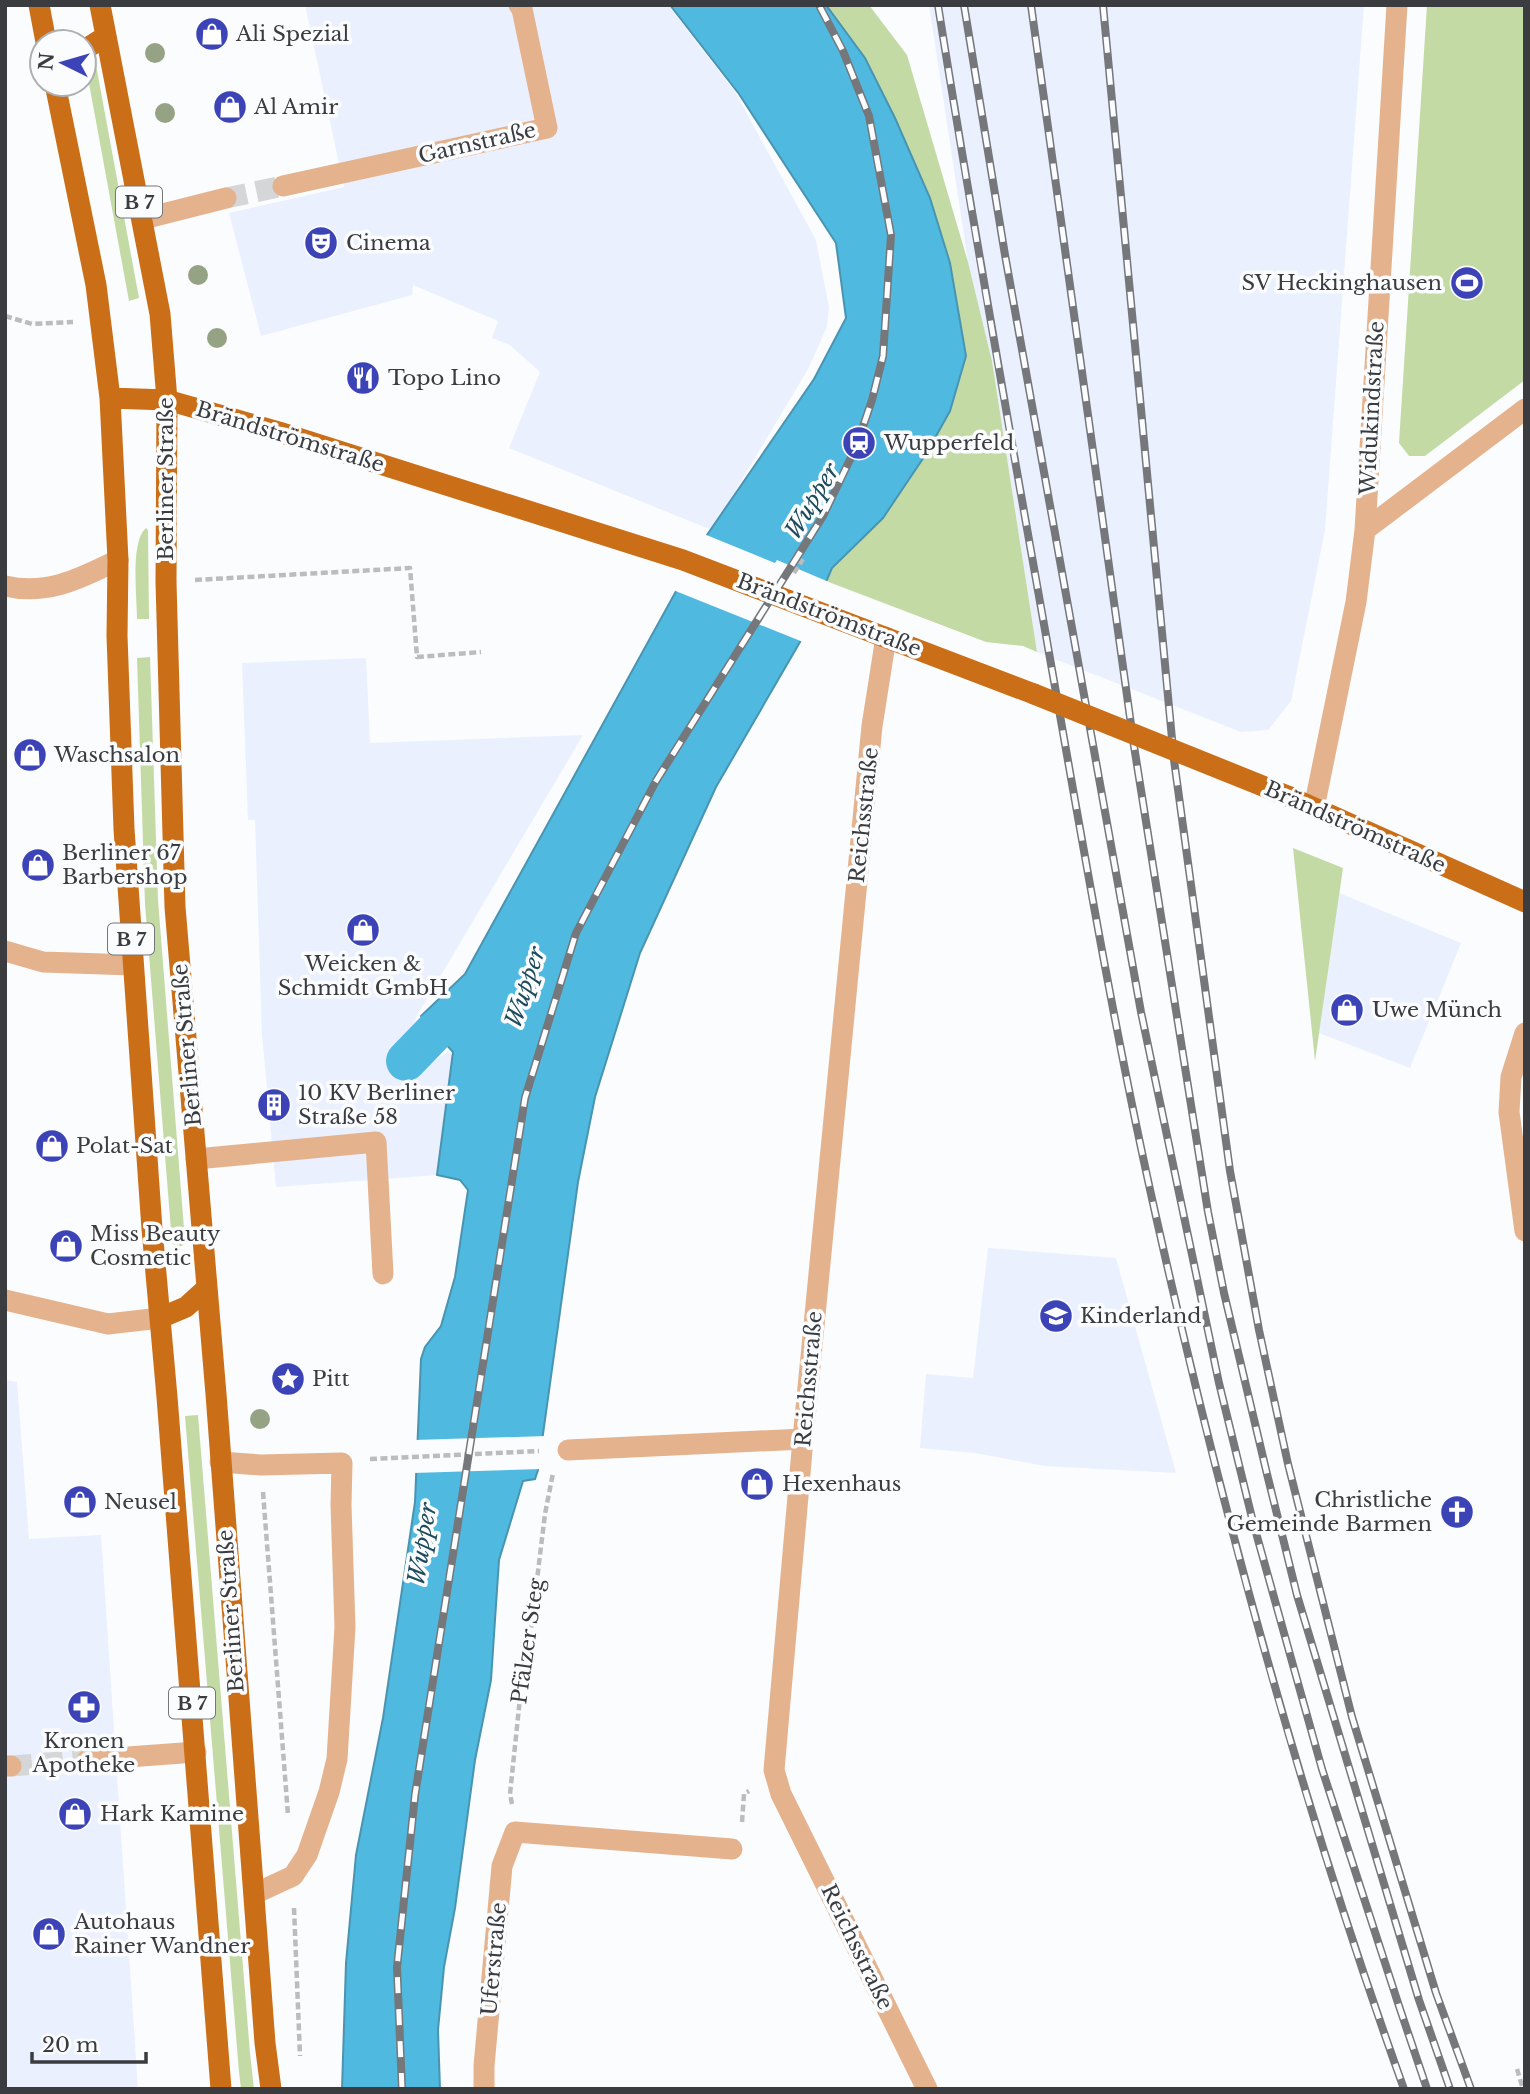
<svg xmlns="http://www.w3.org/2000/svg" width="1530" height="2094" viewBox="0 0 1530 2094" font-family="'Libre Baskerville',serif">
<style>
.built{fill:#eaf0fe}
.green{fill:#c4daa5}
.water{fill:#50b9e0;stroke:#4994b0;stroke-width:2}
.pier{fill:#fbfcfe}
.lines{fill:none;stroke-linecap:round;stroke-linejoin:round}
.canal{stroke:#50b9e0;stroke-width:40}
.minor-tunnel{stroke:#d4d6d8;stroke-width:21;stroke-dasharray:21 10;stroke-linecap:butt}
.path{stroke:#babcbe;stroke-width:4.5;stroke-dasharray:7 3.5;stroke-linecap:butt}
.minor{stroke:#e5b28e;stroke-width:21}
.major{stroke:#ca6f18;stroke-width:21}
.rail-casing{stroke:#75777a;stroke-width:8}
.rail{stroke:#fbfcfe;stroke-width:5;stroke-dasharray:16;stroke-linecap:butt}
.major-bridge{stroke:#ca6f18;stroke-width:21}
.tree{fill:#96a284}
.labels{text-anchor:middle;stroke-width:7;stroke-linejoin:round;paint-order:stroke}
.shield{fill:#fbfcfe;stroke:#747679;stroke-width:2}
.shield-label{font-size:19px;font-weight:bold;fill:#3a3c40}
.poi-label{font-size:21px;fill:#3a3c40;stroke:#fbfcfe;text-anchor:start}
.street-label{font-size:21px;fill:#3a3c40;stroke:#fbfcfe}
.water-label{font-size:23px;font-style:italic;fill:#1e4b5c;stroke:#fbfcfe}
</style>
<rect width="100%" height="100%" fill="#fbfcfe"/>
<path class="built" d="M305,5H668L735,92L816,240L829,307L827,327L808,369L712,530L509,448L540,372L510,345L492,338L498,321L413,285L412,295L261,336L229,213L344,187Z
M929,5H1364L1325,530L1291,701L1268,730L1241,732L1037,652L992,361L968,262Z
M366,658L370,743L583,735L418,1014L411,1030L399,1039L396,1051L414,1070H422L448,1051L452,1055L437,1175L276,1187L262,1035L255,820H248L242,663Z
M1339,893L1461,943L1410,1068L1319,1033Z
M988,1248L1116,1258L1176,1473L1045,1466L975,1453L920,1448L926,1374L973,1378Z
M5,1380L17,1382L29,1539L101,1535L138,2089H5Z"/>
<path class="green" d="M826,5H869L907,55L968,262L992,361L1037,652L1023,646L986,642L826,581L832,568L883,518L926,454L950,411L966,356L950,263L930,198L895,118L865,58Z
M1427,5H1525V380L1425,456H1409L1399,443Z
M96,65L139,298L129,301L86,67Z
M146,528L148,530L149,619H137C137,597 130,542 146,528Z
M150,657L158,900L185,1241L182,1246H175L172,1243L145,904L137,658Z
M1293,848L1343,868L1315,1061Z
M198,1415L250,2053L254,2089H241L239,2072L185,1416Z"/>
<path class="water" d="M670,5H826L865,58L895,118L930,198L950,263L966,356L950,411L926,454L883,518L832,568L800,642L716,787L640,953L595,1097L578,1182L538,1470L535,1479L523,1481L499,1560L491,1680L475,1760L455,1908L444,1967L438,2030L440,2089H342L346,1963L356,1855L383,1718L415,1502L421,1359L425,1347L441,1326L455,1277L468,1190L460,1180L437,1175L453,1052L421,1016L465,974L707,535L814,379L846,318L836,243L739,94Z"/>
<path class="pier" d="M704,534L775,563L777,560L829,582L803,642L673,590Z
M546,1436L542,1469L413,1473L414,1440Z"/>
<g class="lines">
<path class="canal" d="M406,1061L435,1031L479,998"/>
<path class="minor-tunnel" d="M226,198L283,186
M11,1766L87,1760"/>
<path class="path" d="M5,316L32,324L73,322
M794,573L803,559
M195,580L410,568L417,657L481,652
M370,1459L539,1451
M263,1492L288,1815
M512,1804L510,1794L525,1650L530,1637L545,1514L553,1473
M742,1822L744,1794L749,1791
M294,1908L300,2056
M1517,2069L1523,2089"/>
<path class="minor" d="M283,186L547,128L522,9L519,5
M143,219L226,198
M1365,530L1525,409
M5,586C48,596 81,578 118,560
M886,637L872,726L803,1439L774,1770L781,1794L927,2089
M1314,808L1356,602L1365,530L1397,5
M5,951L43,962L133,965
M1525,1033L1511,1077L1509,1112L1525,1231
M196,1159L376,1142L383,1274
M5,1300L108,1324L160,1318
M568,1450L803,1439
M220,1462L261,1465L342,1463L341,1505L345,1627L337,1759L329,1792L307,1855L293,1876L254,1894
M87,1760L196,1752
M5,1766H11
M484,2089V2066L502,1866L515,1832L732,1849"/>
<path class="major" d="M39,5L46,42
M100,5L160,314L167,400L166,582L175,907L216,1394L265,2043L271,2089
M84,50L106,36
M55,84L96,285L110,398L118,560L117,636L124,829L152,1229L167,1397L221,2089
M110,398L167,400L279,432L683,560L1034,694
M1290,797L1525,902
M160,1318L186,1307L207,1288"/>
<g class="rail-casing">
<path id="rail" d="M938,5C971,214 1008,422 1045,630C1080,828 1113,1026 1157,1221C1223,1515 1302,1806 1404,2089
M964,5L1005,255L1141,1012L1219,1383L1253,1522L1322,1769L1399,2006L1427,2089
M1031,5L1134,746L1208,1212L1224,1293L1267,1474L1297,1595L1419,2000L1450,2089
M1103,5L1174,760L1230,1171L1259,1330L1288,1464L1352,1717L1436,1993L1471,2089
M402,2089L397,1967L415,1795L525,1098L576,933L656,781L823,516L856,447L872,400L883,356L891,235L869,116L843,51L819,5"/>
</g>
<use href="#rail" class="rail"/>
<path class="major-bridge" d="M1034,694L1290,797"/>
</g>
<g class="tree">
<circle cx="155" cy="53" r="10"/>
<circle cx="165" cy="113" r="10"/>
<circle cx="198" cy="275" r="10"/>
<circle cx="217" cy="338" r="10"/>
<circle cx="260" cy="1419" r="10"/>
</g>
<defs>
<g id="shop-disc" transform="scale(1.75)"><circle r="9.5" fill="#3b43b7" stroke="#fbfcfe"/><path d="M-5-2.5h2.3a2.7 3.5 0 0 1 5.4 0H5L5.5 6h-11ZM-1.5-2.5h3a1.5 2.3 0 0 0-3 0Z" fill="#fff"/></g>
<g id="theatre-disc" transform="scale(1.75)"><circle r="9.5" fill="#3b43b7" stroke="#fbfcfe"/><path d="M-5-5.5Q0-4 5-5.5V0Q5 5 0 6Q-5 5-5 0ZM-3.3-2.5H-1v1.5H-3.3ZM1-2.5H3.3v1.5H1ZM-2.8 1Q0 5.5 2.8 1Z" fill="#fff"/></g>
<g id="stadium-disc" transform="scale(1.75)"><circle r="9.5" fill="#3b43b7" stroke="#fbfcfe"/><path d="M0-5a6.5 5 0 1 0 0 10a6.5 5 0 1 0 0-10ZM-3.5-1.8h7v3.6h-7Z" fill="#fff"/></g>
<g id="restaurant-disc" transform="scale(1.75)"><circle r="9.5" fill="#3b43b7" stroke="#fbfcfe"/><path d="M-5-6h1v4h1v-4h1v4h1v-4h1v5L-1.5 .5V6h-2V.5L-5-1ZM5-6V6H3V1.5H1.5Q1.5-4 5-6Z" fill="#fff"/></g>
<g id="station-disc" transform="scale(1.75)"><circle r="9.5" fill="#3b43b7" stroke="#fbfcfe"/><path d="M-3-6H3Q5-6 5-4V2Q5 4 3 4L4.5 6H3L1.5 4h-3L-3 6H-4.5L-3 4Q-5 4-5 2V-4Q-5-6-3-6ZM-3.5-4v3h7v-3ZM-3.5 1v1.5H-2V1ZM2 1v1.5H3.5V1Z" fill="#fff"/></g>
<g id="building-disc" transform="scale(1.75)"><circle r="9.5" fill="#3b43b7" stroke="#fbfcfe"/><path d="M-4-6H4V6H1V3H-1V6H-4ZM-2.5-4.3h1.7v1.8h-1.7ZM.8-4.3h1.7v1.8H.8ZM-2.5-1h1.7V.8h-1.7ZM.8-1h1.7V.8H.8Z" fill="#fff"/></g>
<g id="school-disc" transform="scale(1.75)"><circle r="9.5" fill="#3b43b7" stroke="#fbfcfe"/><path d="M0-5L7-2L0 1L-7-2ZM-4 1L0 2.5L4 1V4Q0 6-4 4Z" fill="#fff"/></g>
<g id="sight-disc" transform="scale(1.75)"><circle r="9.5" fill="#3b43b7" stroke="#fbfcfe"/><path d="M0-6L1.8-2.2L6-1.7L2.9 1.2L3.7 5.4L0 3.3L-3.7 5.4L-2.9 1.2L-6-1.7L-1.8-2.2Z" fill="#fff"/></g>
<g id="church-disc" transform="scale(1.75)"><circle r="9.5" fill="#3b43b7" stroke="#fbfcfe"/><path d="M-1.2-6h2.4v3.5h3.3v2.4h-3.3V6h-2.4V-.1h-3.3v-2.4h3.3Z" fill="#fff"/></g>
<g id="pharmacy-disc" transform="scale(1.75)"><circle r="9.5" fill="#3b43b7" stroke="#fbfcfe"/><path d="M-2-6h4v4h4v4h-4v4h-4v-4h-4v-4h4Z" fill="#fff"/></g>
</defs>
<g fill-rule="evenodd">
<use href="#shop-disc" x="212" y="34"/>
<use href="#shop-disc" x="230" y="107"/>
<use href="#theatre-disc" x="321" y="243"/>
<use href="#stadium-disc" x="1467" y="283"/>
<use href="#restaurant-disc" x="363" y="378"/>
<use href="#station-disc" x="859" y="443"/>
<use href="#shop-disc" x="30" y="755"/>
<use href="#shop-disc" x="38" y="865"/>
<use href="#shop-disc" x="363" y="930"/>
<use href="#shop-disc" x="1347" y="1010"/>
<use href="#building-disc" x="274" y="1105"/>
<use href="#shop-disc" x="52" y="1146"/>
<use href="#shop-disc" x="66" y="1246"/>
<use href="#school-disc" x="1056" y="1316"/>
<use href="#sight-disc" x="288" y="1379"/>
<use href="#shop-disc" x="757" y="1484"/>
<use href="#shop-disc" x="80" y="1502"/>
<use href="#church-disc" x="1457" y="1512"/>
<use href="#pharmacy-disc" x="84" y="1707"/>
<use href="#shop-disc" x="75" y="1814"/>
<use href="#shop-disc" x="49" y="1934"/>
</g>
<g class="labels">
<g class="shield">
<rect x="116" y="186.5" width="46" height="31" rx="5"/>
<rect x="108" y="923.5" width="46" height="31" rx="5"/>
<rect x="169" y="1687.5" width="46" height="31" rx="5"/>
</g>
<g class="shield-label">
<text x="139" y="209">B 7</text>
<text x="131" y="946">B 7</text>
<text x="192" y="1710">B 7</text>
</g>
<g class="poi-label">
<text x="236" y="41">Ali Spezial</text>
<text x="254" y="114">Al Amir</text>
<text x="346" y="250">Cinema</text>
<text x="1442" y="290" text-anchor="end">SV Heckinghausen</text>
<text x="388" y="385">Topo Lino</text>
<text x="884" y="450">Wupperfeld</text>
<text x="54" y="762">Waschsalon</text>
<text x="62" y="860">Berliner 67<tspan x="62" dy="24">Barbershop</tspan></text>
<text x="363" y="971" text-anchor="middle">Weicken &amp;<tspan x="363" dy="24">Schmidt GmbH</tspan></text>
<text x="1372" y="1017">Uwe Münch</text>
<text x="298" y="1100">10 KV Berliner<tspan x="298" dy="24">Straße 58</tspan></text>
<text x="76" y="1153">Polat-Sat</text>
<text x="90" y="1241">Miss Beauty<tspan x="90" dy="24">Cosmetic</tspan></text>
<text x="1080" y="1323">Kinderland</text>
<text x="312" y="1386">Pitt</text>
<text x="782" y="1491">Hexenhaus</text>
<text x="1432" y="1507" text-anchor="end">Christliche<tspan x="1432" dy="24">Gemeinde Barmen</tspan></text>
<text x="104" y="1509">Neusel</text>
<text x="84" y="1748" text-anchor="middle">Kronen<tspan x="84" dy="24">Apotheke</tspan></text>
<text x="100" y="1821">Hark Kamine</text>
<text x="74" y="1929">Autohaus<tspan x="74" dy="24">Rainer Wandner</tspan></text>
</g>
<g class="street-label">
<text transform="translate(477 143) rotate(-13)" y="7">Garnstraße</text>
<text transform="translate(1372 408) rotate(-87)" y="7">Widukindstraße</text>
<text transform="translate(290 437) rotate(17)" y="7">Brändströmstraße</text>
<text transform="translate(166 479) rotate(-90)" y="7">Berliner Straße</text>
<text transform="translate(829 615) rotate(21)" y="7">Brändströmstraße</text>
<text transform="translate(864 815) rotate(-84)" y="7">Reichsstraße</text>
<text transform="translate(1355 827) rotate(24)" y="7">Brändströmstraße</text>
<text transform="translate(187 1045) rotate(-95)" y="7">Berliner Straße</text>
<text transform="translate(809 1379) rotate(-85)" y="7">Reichsstraße</text>
<text transform="translate(231 1611) rotate(-94)" y="7">Berliner Straße</text>
<text transform="translate(528 1641) rotate(-82)" y="7">Pfälzer Steg</text>
<text transform="translate(857 1947) rotate(64)" y="7">Reichsstraße</text>
<text transform="translate(494 1959) rotate(-85)" y="7">Uferstraße</text>
</g>
<g class="water-label">
<text transform="translate(812 501) rotate(-59)" y="8">Wupper</text>
<text transform="translate(525 987) rotate(-72)" y="8">Wupper</text>
<text transform="translate(422 1544) rotate(-81)" y="8">Wupper</text>
</g>
</g>
<rect width="1530" height="2094" fill="none" stroke="#3a3c40" stroke-width="14"/>
<g transform="translate(63 63) rotate(275)"><circle r="33" fill="#fbfcfe" stroke="#aeafb2" stroke-width="2"/>
<path d="M0-5L12 26L0 18L-12 26Z" fill="#3b43b7"/>
<text y="-10" font-size="19" font-weight="bold" text-anchor="middle" fill="#3a3c40">N</text>
</g>
<path d="M32 2052v10h114v-10" fill="none" stroke="#3a3c40" stroke-width="3.5"/>
<text x="42" y="2052" font-size="21" fill="#3a3c40" stroke="#fbfcfe" stroke-width="5" paint-order="stroke">20 m</text>
</svg>
